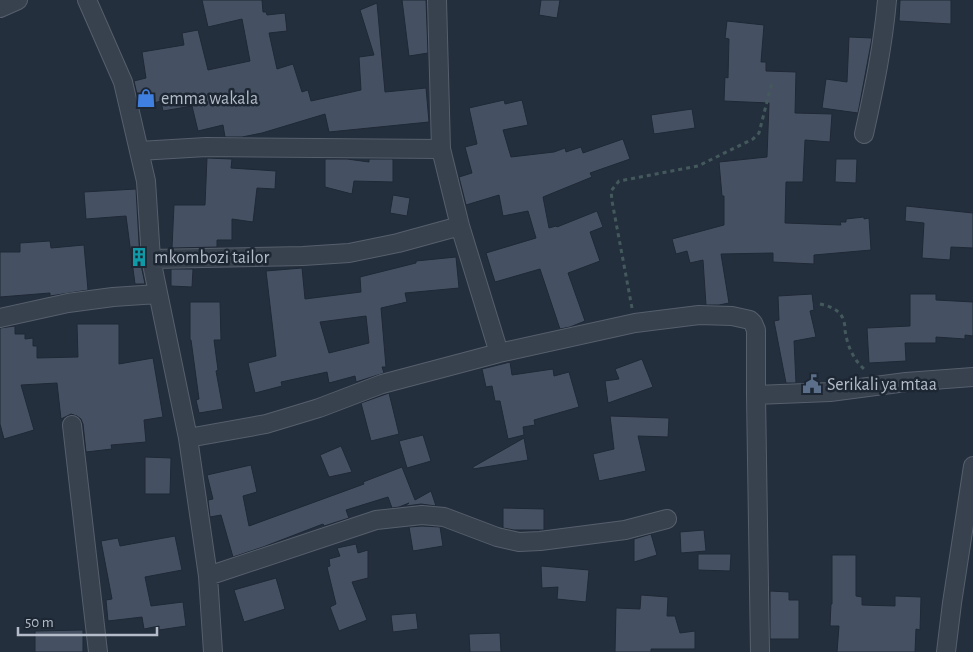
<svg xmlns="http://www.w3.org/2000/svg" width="973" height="652" viewBox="0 0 973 652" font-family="'Alegreya Sans',sans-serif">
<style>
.building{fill:#455162;stroke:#1f2835;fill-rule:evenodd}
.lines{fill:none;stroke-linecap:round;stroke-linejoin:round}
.street-casing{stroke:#565f6c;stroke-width:20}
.path{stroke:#44595c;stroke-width:3;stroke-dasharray:4 4;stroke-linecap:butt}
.street{stroke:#38414e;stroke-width:18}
.labels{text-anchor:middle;stroke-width:5;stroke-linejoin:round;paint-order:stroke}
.poi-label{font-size:18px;fill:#b4bcc9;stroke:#1d2633;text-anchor:start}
</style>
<rect width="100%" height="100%" fill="#242f3e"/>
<path class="building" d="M202,0H262L263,12H266L267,15L285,13L287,31L269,33L277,69L293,64L302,92L308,90L311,101L361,90L359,57L374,55L360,10L377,3L385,92L426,88L429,122L329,132L325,114L262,133L242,137H225L223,125L198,131L192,106L163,111L161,101L140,107L134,81L146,78L142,52L184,45L182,33L198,30L208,70L250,61L242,19L208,27Z
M402,0H426L428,53L409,56Z
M541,0H560L557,18L539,15Z
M900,0H951V24L899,21Z
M727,21L764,25L761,62H766V71L796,72L795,113L832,114L830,142L805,140L803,182H786L785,223L841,225L840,222H846V219L864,217V219L869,218L871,250L814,255V264L773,262V253L721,254L729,303L719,305H706L703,260L690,263L687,251L676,254L672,239L724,225V196H722L719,162L767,157L769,103L724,101L725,77L728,78L729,39L725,38Z
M849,37L872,38L858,113L822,108L826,79L847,82Z
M504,100L505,104L522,100L528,125L503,130L511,157L554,152L565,148L566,152L581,147L583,153L623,139L630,159L590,173L592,177L543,197L549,228L556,226L557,227L597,211L603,227L590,232L600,261L568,273L585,321L570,327L560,329L540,269L495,282L486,253L536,238L528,211L503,216L499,195L466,205L459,177L472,173L465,147L477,144L469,108Z
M692,109L695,128L654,134L651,115Z
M207,158L232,159L231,168L276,171L275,189L257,188L253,222L232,219V240H217V247L172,248L174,205H205Z
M325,159H347L369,162V159H393V182L354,181L352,194L325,187Z
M836,159H857L856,183L835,182Z
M136,189L140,260L145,284H135L126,216L86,219L84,192Z
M393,195L410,198L407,216L390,213Z
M906,206L973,213V248L951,247L950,260L922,258L924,223L905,221Z
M50,241L51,248L84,245L88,290L50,296V293L0,297V252H20V243Z
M456,257L459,288L405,293L407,302L381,308L386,367H382L384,373L356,382L355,376L329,383L327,372L281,382L282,386L255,393L248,363L276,356L266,271L302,268L305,299L361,292L360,277L416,263V261ZM366,316L369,343L329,353L320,322Z
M171,269H193L192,287L171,286Z
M812,294L814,310L810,311L816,337L794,341L796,383H786L774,321L779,320L778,296Z
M910,294H936V300L973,302V336L965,335V339L936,337V343H905L906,361L869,363L867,328L910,326Z
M190,302H220L221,340H214L218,370L216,371L223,409L199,413L196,400L199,399L191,340H190Z
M77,324H119V364L153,358L163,417L144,420L146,442L111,445L112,449L86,452L83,424L81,419L77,416L71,414L61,419L57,383L21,385L34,430L4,439L0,424V328L15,326V334H25V339L33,338V346H37V358L78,357Z
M642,359L653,387L608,403L605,381L619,379L615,369Z
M510,362L512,375L553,369L554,376L569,372L579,407L534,420L535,425L523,427L524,435L508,439L500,401H495L492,386L486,387L482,369Z
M389,393L399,434L371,441L361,403Z
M610,416L669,418L668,437L638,436L646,471L599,481L593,454L614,449Z
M423,435L431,461L407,468L399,441Z
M524,438L528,460L473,469V467Z
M341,446L352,472L329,477L320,455Z
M145,457L171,458L170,494H145Z
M251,465L257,492L243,496L249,526L364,484L363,482L402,467L415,500L431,491L436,506L421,504L406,506V505L409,503L399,507L392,508L388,497L346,510L349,518L324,526L323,524L263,547L233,557L221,515L210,517L208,500L213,499L207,475Z
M503,508L544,509V530H514L503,528Z
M422,526L440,527L443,546L413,551L409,527Z
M704,530L706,551L681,553L680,532Z
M651,534L657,555L634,562V539Z
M175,536L182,570L145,577L151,606L183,602L186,626L159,630V626L144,629L142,617L108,621L106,600L112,599L101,541L118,538L120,546Z
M356,544L358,553L368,550V578L352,582L367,620L339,631L330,607L336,604L327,567L330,566L329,559L340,556L337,548Z
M698,554H731L730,571L698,570Z
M832,555H856V596L862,597V605L895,606V596L921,597L920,630L916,629L915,652H837L839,626H830L831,604H832Z
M541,566L589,570L586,602L557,599L558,587L542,588Z
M276,578L285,609L244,622L234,590Z
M770,591L789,592V600H799V639H770Z
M641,595L668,597L667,616H675L680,633L695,631V649H651V652H615L616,608L640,609Z
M416,613L418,629L393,632L391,615Z
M83,630V652H35V631Z
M500,633L501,652H470L469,634Z"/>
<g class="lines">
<g class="street-casing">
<path id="street" d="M87,0L123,82L146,181L151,259L188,438L208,576L213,652
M437,0L441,149L460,226L499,353
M0,8L18,0
M864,134C874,89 883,46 887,0
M139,151L206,147L441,149
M151,259L303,256L349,253L398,243L460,226
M0,318L68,303L113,297L158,294
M756,395L830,392L906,382L973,377
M72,425L98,652
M188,438L266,424L319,408L382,384L499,353L635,323L699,315L732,316L750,320L753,323L756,330V395L760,652
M208,576L376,520L422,515L444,517L497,537L519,542L540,541L625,530L667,519
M946,652L952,603L973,466"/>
</g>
<path class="path" d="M820,304C828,306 836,308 841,315C844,319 845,325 845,330C847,345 853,359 864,369
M632,308L612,201L611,191L619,181L698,166L753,139L759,133L772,82"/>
<use href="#street" class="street"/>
</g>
<defs>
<g id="shop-bare" transform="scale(1.5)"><path d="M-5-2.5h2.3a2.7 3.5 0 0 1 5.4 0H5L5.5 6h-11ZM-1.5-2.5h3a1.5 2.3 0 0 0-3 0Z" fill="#3f7fe0" stroke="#1d2633" stroke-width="2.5" paint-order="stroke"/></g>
<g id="building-bare" transform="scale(1.5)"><path d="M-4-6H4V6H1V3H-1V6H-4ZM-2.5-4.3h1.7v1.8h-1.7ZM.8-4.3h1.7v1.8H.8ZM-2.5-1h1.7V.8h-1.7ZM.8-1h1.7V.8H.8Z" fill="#0f9aa8" stroke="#1d2633" stroke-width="2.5" paint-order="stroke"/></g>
<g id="civic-bare" transform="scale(1.5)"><path d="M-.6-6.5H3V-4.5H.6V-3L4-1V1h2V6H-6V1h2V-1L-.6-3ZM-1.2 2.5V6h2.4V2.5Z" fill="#5c6f8a" stroke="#1d2633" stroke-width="2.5" paint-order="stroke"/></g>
</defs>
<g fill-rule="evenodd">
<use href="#shop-bare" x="146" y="98"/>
<use href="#building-bare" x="139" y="257"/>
<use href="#civic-bare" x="812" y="384"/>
</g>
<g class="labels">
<g class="poi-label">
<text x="161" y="104">emma wakala</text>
<text x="154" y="263">mkombozi tailor</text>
<text x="827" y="390">Serikali ya mtaa</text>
</g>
</g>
<path d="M18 627v8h139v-8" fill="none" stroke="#b4bcc9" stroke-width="2.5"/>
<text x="25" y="627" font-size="15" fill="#b4bcc9" stroke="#1d2633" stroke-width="4" paint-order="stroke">50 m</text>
</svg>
